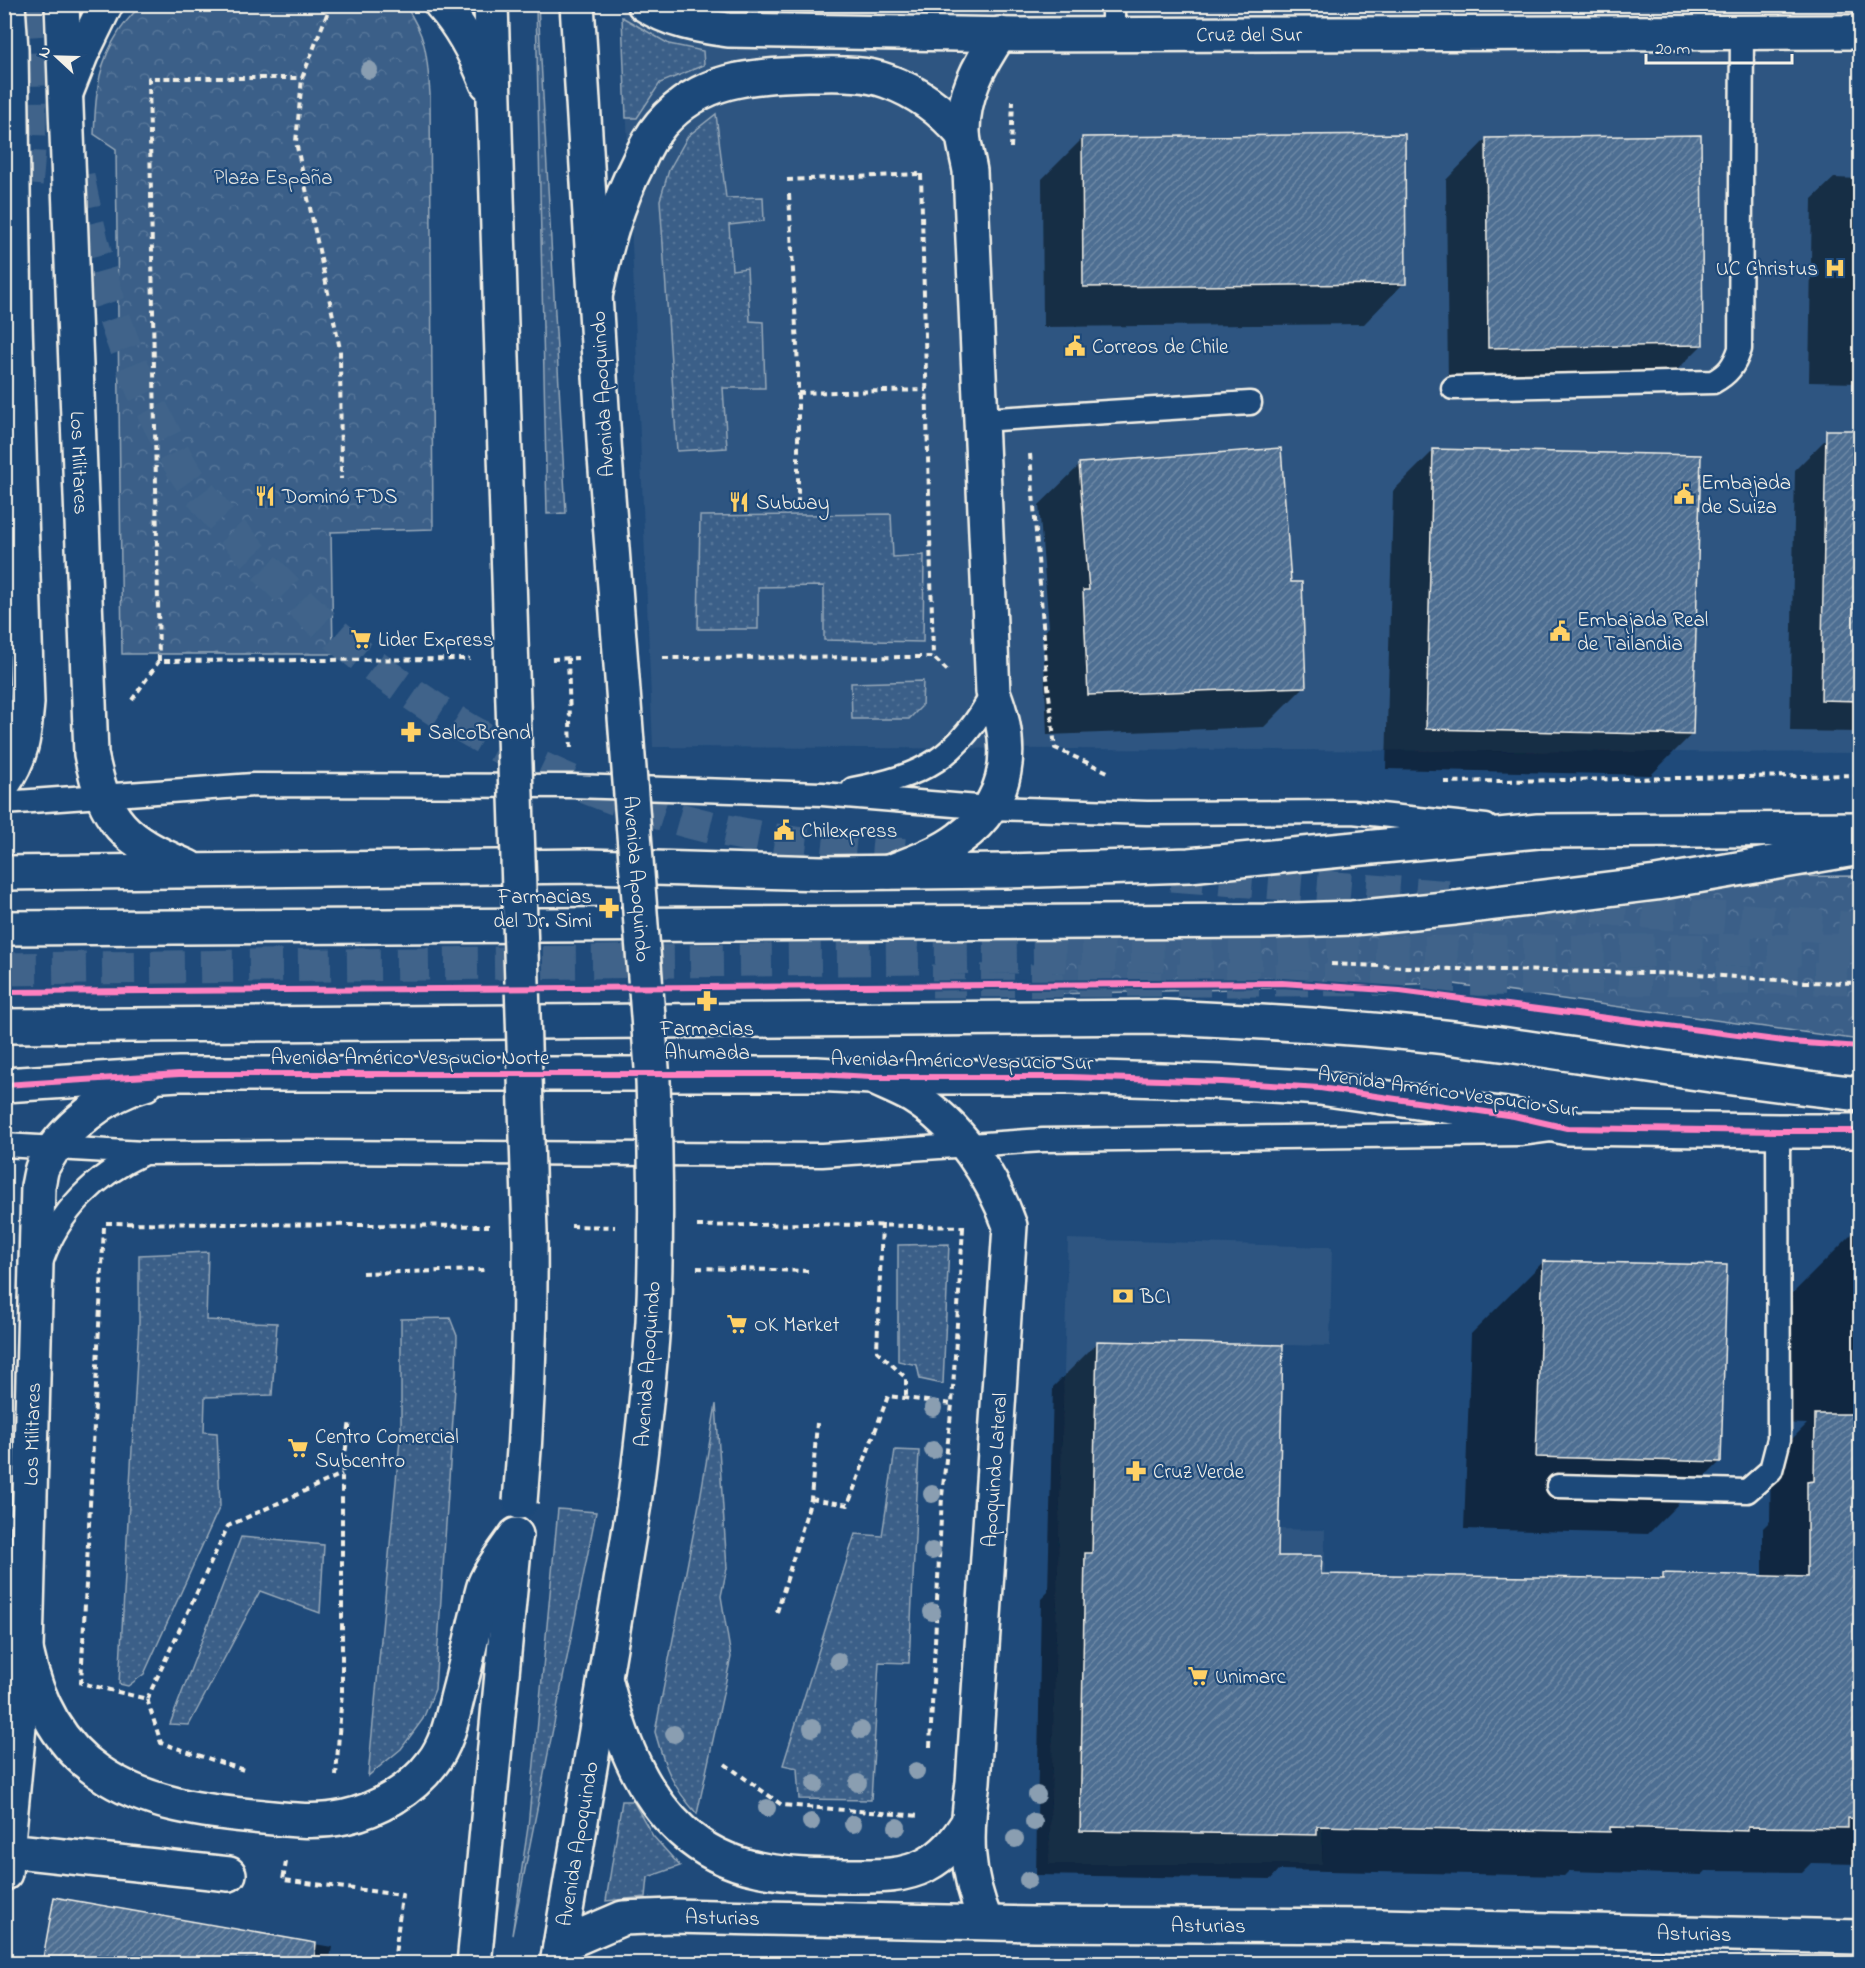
<svg xmlns="http://www.w3.org/2000/svg" width="1865" height="1968" viewBox="0 0 1865 1968" font-family="'Indie Flower',sans-serif">
<style>
.built{fill:#2d5581}
.grass{fill:url(#grass-dots);stroke:#97a8b8;stroke-width:1.5}
.forest{fill:url(#forest-crowns);stroke:#97a8b8;stroke-width:1.5}
.shadow{fill:#0007}
.building{fill:url(#building-hatch);stroke:#f4f1e8;stroke-width:1.5}
.lines{fill:none;stroke-linecap:round;stroke-linejoin:round}
.motorway-tunnel{stroke:#3f638a;stroke-width:33;stroke-dasharray:33 16;stroke-linecap:butt}
.service-casing{stroke:#f4f1e8;stroke-width:27}
.minor-casing{stroke:#f4f1e8;stroke-width:38}
.tertiary-casing{stroke:#f4f1e8;stroke-width:38}
.secondary-casing{stroke:#f4f1e8;stroke-width:38}
.primary-casing{stroke:#f4f1e8;stroke-width:38}
.path{stroke:#f4f1e8;stroke-width:4;stroke-dasharray:6 4.5;stroke-linecap:butt}
.service{stroke:#1f4a7a;stroke-width:22}
.minor{stroke:#1f4a7a;stroke-width:33}
.tertiary{stroke:#1f4a7a;stroke-width:33}
.secondary{stroke:#1f4a7a;stroke-width:33}
.primary{stroke:#1f4a7a;stroke-width:33}
.primary-bridge-casing{stroke:#f4f1e8;stroke-width:38;stroke-linecap:butt}
.primary-bridge{stroke:#1f4a7a;stroke-width:33}
.cycleway-casing{stroke:#1f4a7a;stroke-width:10}
.cycleway{stroke:#ff80c0;stroke-width:6}
.tree{fill:#8a9eb1}
.labels{text-anchor:middle;stroke-width:4.5;stroke-linejoin:round;paint-order:stroke}
.street-label{font-size:21px;fill:#f4f1e8;stroke:#1f4a7a}
.park-label{font-size:21px;fill:#e1e2de;stroke:#1f4a7a}
.poi-label{font-size:21px;fill:#f4f1e8;stroke:#1f4a7a;text-anchor:start}
</style>
<defs>
<pattern id="grass-dots" width="8" height="8" patternUnits="userSpaceOnUse" patternTransform="scale(1.5)"><rect width="8" height="8" fill="#3a5f88"/><path d="M2 2h.1M6 6h.1" fill="none" stroke="#577699" stroke-width="1.8" stroke-linecap="round"/></pattern>
<pattern id="forest-crowns" width="20" height="18" patternUnits="userSpaceOnUse" patternTransform="scale(1.5)"><rect width="20" height="18" fill="#3a5f88"/><path d="M2 6a3 3 0 1 1 6 0M12 15a3 3 0 1 1 6 0" fill="none" stroke="#577699"/></pattern>
<pattern id="building-hatch" width="6" height="6" patternUnits="userSpaceOnUse" patternTransform="scale(1.5)"><rect width="6" height="6" fill="#4d6e92"/><path d="M-1 1l2-2M0 6l6-6M5 7l2-2" fill="none" stroke="#708aa6"/></pattern>
</defs>
<rect width="100%" height="100%" fill="#1f4a7a"/>
<filter id="ink" filterUnits="userSpaceOnUse"><feTurbulence type="fractalNoise" baseFrequency=".0167" numOctaves="2"/><feDisplacementMap in="SourceGraphic" scale="12" xChannelSelector="R" yChannelSelector="G"/><feConvolveMatrix kernelMatrix="1 2 1 2 8 2 1 2 1" color-interpolation-filters="sRGB"/></filter>
<g filter="url(#ink)">
<path class="built" d="M622,5H1860V753L653,747Z
M1068,1239L1332,1247L1330,1346L1097,1341L1093,1525L1325,1530L1322,1864H1049Z"/>
<path class="grass" d="M536,5H538L566,513L547,514Z
M622,17L669,44L703,51L704,65L660,83L637,118H626Z
M716,114L726,198L763,197L764,221L729,225L732,270L747,268L750,321L763,322L765,388H723L727,448L677,451L660,200L669,170L688,136Z
M891,514L893,557L924,555L923,642L824,640V586L758,587V629H698L700,516Z
M923,681L922,706L909,719H852L851,683Z
M949,1244L943,1384L920,1379L917,1365L898,1361V1245Z
M208,1252L206,1320L277,1323L272,1395L205,1397L204,1432L217,1433L220,1506L144,1674L128,1686L119,1684L139,1322V1255Z
M450,1318L457,1336L456,1373L435,1689L423,1719L401,1749L368,1776L401,1429V1319Z
M716,1404L727,1568L721,1596L731,1657L697,1814C672,1786 665,1768 655,1732L700,1499Z
M895,1450L919,1451L909,1663L879,1662L871,1800L799,1799L797,1768L783,1765L855,1534L882,1536Z
M558,1509L596,1512L512,1935L528,1827Z
M241,1537L324,1545L320,1613L260,1591L189,1725L170,1724Z
M622,1801H633L653,1836L680,1866L648,1877L646,1897L606,1901Z"/>
<path class="forest" d="M142,5H405C427,38 427,55 430,94L433,529L331,532L333,654H122L116,149L94,134C95,119 95,102 98,87C102,56 119,25 142,5Z
M1860,876V1040L1447,983L1056,994L1058,936L1648,878Z"/>
<path class="shadow" d="M1083,138L1404,283L1364,324L1043,327L1042,179Z
M1486,139L1702,345L1661,386L1448,388L1446,180Z
M1834,178L1860,179V383L1809,382L1812,199Z
M1826,439H1860V730L1859,732L1790,731L1795,470Z
M1434,450L1692,734L1651,775L1386,769L1393,491Z
M1080,465L1289,584L1305,686L1264,727L1047,735L1043,632L1049,627L1039,505Z
M1860,1226V1864L1811,1863L1802,1872L1706,1871L1702,1875L1569,1871L1564,1876L1279,1870L1271,1879L1036,1875L1041,1599L1048,1592L1053,1387L1097,1343L1276,1557L1320,1575L1658,1580L1663,1575L1763,1578V1528L1770,1521L1771,1460L1807,1424L1780,1423L1782,1304Z
M1543,1262L1720,1462L1648,1534L1464,1529L1471,1334Z
M103,1907L332,1947L329,1964H37Z"/>
<path class="building" d="M1405,134L1406,284L1083,287L1082,137Z
M1701,135L1703,345L1488,348L1486,138Z
M1826,430H1860V701L1821,700Z
M1281,448L1291,582H1302L1306,687L1088,695L1083,590H1089L1079,463Z
M1433,449L1701,455L1693,735L1426,729Z
M1543,1261L1727,1265L1721,1462L1536,1457Z
M1097,1341L1283,1345L1278,1556H1322L1321,1574L1663,1579V1573L1807,1577V1482L1814,1481L1815,1414H1860V1819L1848,1818V1828L1748,1827V1831L1610,1827V1832L1317,1826V1835L1080,1831L1085,1553H1092Z
M54,1897L316,1943L314,1964H42Z"/>
<g class="lines">
<path class="motorway-tunnel" d="M25,4C30,67 33,131 25,194
M78,176C95,265 120,351 163,431C169,443 175,456 182,468C202,499 229,528 254,556C370,683 520,776 686,821C768,843 851,851 934,857
M1171,875L1464,898
M1545,904L1860,929
M4,969L1513,951L1860,950
M932,981L1860,978"/>
<g class="service-casing">
<path id="service" d="M1113,34V4
M1453,388L1713,382C1728,374 1734,366 1740,349L1742,32
M980,420L1250,403
M853,789C923,776 959,758 993,692
M4,803L253,785L572,786L822,794L990,808L1147,813L1352,812L1486,826
M4,1145L143,1153L311,1152L822,1155L1043,1140L1520,1134L1550,1130
M42,1260C59,1211 96,1175 142,1154
M1558,1486L1747,1491L1771,1470L1779,1439L1778,1131"/>
</g>
<g class="minor-casing">
<path id="minor" d="M7,1850L229,1874
M5,1873L26,1652"/>
</g>
<g class="tertiary-casing">
<g id="tertiary">
<path id="s1" d="M644,4C669,21 699,26 728,30L1017,35L1860,32"/>
<path d="M889,872C913,863 939,854 960,838C1011,801 1015,747 993,692L970,171C968,159 964,146 963,134C962,96 979,65 1000,34"/>
<path d="M878,1080C889,1085 901,1090 912,1096C959,1125 992,1175 1010,1226L973,1782C965,1836 965,1871 986,1922"/>
<path d="M4,1085L179,1074H816L871,1077H1070L1222,1082L1320,1088L1514,1116L1567,1128L1778,1131H1860"/>
<path id="s2" d="M26,1650L38,1186C40,1179 40,1170 44,1164C63,1128 107,1094 145,1084"/>
<path id="s3" d="M560,1945L623,1918L672,1916L1034,1924L1380,1926L1860,1937"/>
</g>
</g>
<g class="secondary-casing">
<g id="secondary">
<path id="s4" d="M62,4L91,754C105,823 124,840 188,867"/>
<path d="M4,783C23,755 24,735 27,703L15,324L11,49L8,4"/>
<path d="M4,873L588,866L821,873L1006,871L1189,865L1538,831L1860,829"/>
</g>
</g>
<g class="primary-casing">
<g id="primary">
<path d="M441,4C462,27 476,55 487,83"/>
<path d="M491,4L505,453"/>
<path d="M577,4L605,457"/>
<path d="M66,93L81,55L106,4"/>
<path d="M596,292C606,245 616,206 638,163C644,149 651,136 661,124C702,77 752,76 810,74C836,74 863,72 887,81C918,92 942,110 963,135"/>
<path d="M4,928L1265,921L1352,918L1455,908L1656,883L1860,848"/>
<path d="M4,1026L1164,1017C1272,1022 1380,1028 1486,1042C1611,1059 1735,1081 1860,1094"/>
<path d="M26,1650C36,1698 58,1744 99,1772C146,1805 208,1812 263,1817C291,1820 318,1823 345,1817C378,1810 412,1790 432,1763C449,1742 453,1712 460,1687C466,1663 471,1640 477,1616C480,1605 481,1591 486,1581C493,1565 506,1550 516,1535"/>
<path d="M605,1678C619,1734 638,1790 682,1831C728,1874 786,1875 845,1876C872,1876 901,1878 926,1865C945,1855 956,1841 967,1824"/>
<path d="M474,1964L515,1539"/>
<path id="s5" d="M557,1964L634,1504"/>
</g>
</g>
<path class="path" d="M331,4L302,78L296,142L340,349L341,479
M1011,148L1013,101
M921,174L933,657
M787,180L921,174
M789,194L798,367V509
M798,393L926,390
M1030,454L1047,677L1055,748L1110,773
M568,658L571,751
M663,658L933,657L950,673
M552,659L578,658
M159,661L149,78H302
M132,700L159,661L470,659
M1444,782L1860,775
M1331,964L1451,969L1696,974L1805,982L1860,983
M106,1223L489,1226
M882,1224L877,1351L906,1378V1398
M571,1226L615,1227
M697,1226L809,1224L965,1227
M104,1227L81,1683L147,1699L161,1743L247,1771
M697,1268L810,1271
M362,1273L488,1270
M811,1499L848,1505L888,1396L952,1404
M777,1612L811,1499L817,1423
M147,1699L228,1526L342,1474
M930,1747L942,1496L952,1404L963,1228
M725,1764L782,1805L921,1816
M336,1776L342,1691V1474L350,1421
M286,1862L283,1880L402,1895L394,1964"/>
<use href="#service" class="service"/>
<use href="#minor" class="minor"/>
<use href="#tertiary" class="tertiary"/>
<use href="#secondary" class="secondary"/>
<use href="#primary" class="primary"/>
<g class="primary-bridge-casing">
<g id="primary-bridge">
<path d="M505,453L530,1232C531,1323 528,1412 520,1502"/>
<path id="s6" d="M605,457L653,1081C656,1162 657,1242 653,1322C649,1383 642,1443 634,1504"/>
</g>
</g>
<use href="#primary-bridge" class="primary-bridge"/>
<g class="cycleway-casing">
<path id="cycleway" d="M4,992L1282,983L1400,991L1791,1042L1860,1047
M4,1085L179,1074H816L871,1077H1070L1222,1082L1320,1088L1514,1116L1567,1128L1778,1131H1860"/>
</g>
<use href="#cycleway" class="cycleway"/>
</g>
<g class="tree">
<circle cx="369" cy="70" r="9"/>
<circle cx="933" cy="1408" r="9"/>
<circle cx="933" cy="1450" r="9"/>
<circle cx="932" cy="1494" r="9"/>
<circle cx="932" cy="1551" r="9"/>
<circle cx="932" cy="1612" r="9"/>
<circle cx="838" cy="1661" r="9"/>
<circle cx="812" cy="1728" r="9"/>
<circle cx="861" cy="1730" r="9"/>
<circle cx="674" cy="1734" r="9"/>
<circle cx="916" cy="1771" r="9"/>
<circle cx="858" cy="1783" r="9"/>
<circle cx="815" cy="1784" r="9"/>
<circle cx="1037" cy="1795" r="9"/>
<circle cx="767" cy="1808" r="9"/>
<circle cx="811" cy="1822" r="9"/>
<circle cx="1034" cy="1822" r="9"/>
<circle cx="853" cy="1824" r="9"/>
<circle cx="897" cy="1827" r="9"/>
<circle cx="1015" cy="1839" r="9"/>
<circle cx="1028" cy="1880" r="9"/>
</g>
</g>
<defs>
<g id="hospital-bare" transform="scale(1.62)"><path d="M-5-5h3v3.5h4V-5h3V5h-3V1.5h-4V5h-3Z" fill="#ffd166" stroke="#1f4a7a" stroke-width="2.5" paint-order="stroke"/></g>
<g id="civic-bare" transform="scale(1.62)"><path d="M-.6-6.5H3V-4.5H.6V-3L4-1V1h2V6H-6V1h2V-1L-.6-3ZM-1.2 2.5V6h2.4V2.5Z" fill="#ffd166" stroke="#1f4a7a" stroke-width="2.5" paint-order="stroke"/></g>
<g id="restaurant-bare" transform="scale(1.62)"><path d="M-5-6h1v4h1v-4h1v4h1v-4h1v5L-1.5 .5V6h-2V.5L-5-1ZM5-6V6H3V1.5H1.5Q1.5-4 5-6Z" fill="#ffd166" stroke="#1f4a7a" stroke-width="2.5" paint-order="stroke"/></g>
<g id="supermarket-bare" transform="scale(1.62)"><path d="M-6-5.5h2.5l.6 2H6L4.5 2H-2.5L-4.4-4H-6ZM-1.5 3.2a1.3 1.3 0 1 0 .1 0ZM3 3.2a1.3 1.3 0 1 0 .1 0Z" fill="#ffd166" stroke="#1f4a7a" stroke-width="2.5" paint-order="stroke"/></g>
<g id="pharmacy-bare" transform="scale(1.62)"><path d="M-2-6h4v4h4v4h-4v4h-4v-4h-4v-4h4Z" fill="#ffd166" stroke="#1f4a7a" stroke-width="2.5" paint-order="stroke"/></g>
<g id="bank-bare" transform="scale(1.62)"><path d="M-6-4H6V4H-6ZM0-2.3a2.3 2.3 0 1 0 0 4.6a2.3 2.3 0 1 0 0-4.6Z" fill="#ffd166" stroke="#1f4a7a" stroke-width="2.5" paint-order="stroke"/></g>
</defs>
<g fill-rule="evenodd">
<use href="#hospital-bare" x="1835" y="268"/>
<use href="#civic-bare" x="1075" y="346"/>
<use href="#civic-bare" x="1684" y="494"/>
<use href="#restaurant-bare" x="265" y="496"/>
<use href="#restaurant-bare" x="739" y="502"/>
<use href="#civic-bare" x="1560" y="631"/>
<use href="#supermarket-bare" x="361" y="639"/>
<use href="#pharmacy-bare" x="411" y="732"/>
<use href="#civic-bare" x="784" y="830"/>
<use href="#pharmacy-bare" x="609" y="908"/>
<use href="#pharmacy-bare" x="707" y="1001"/>
<use href="#bank-bare" x="1123" y="1296"/>
<use href="#supermarket-bare" x="737" y="1324"/>
<use href="#supermarket-bare" x="298" y="1448"/>
<use href="#pharmacy-bare" x="1136" y="1471"/>
<use href="#supermarket-bare" x="1198" y="1676"/>
</g>
<g class="labels">
<g class="street-label">
<text dy="7" stroke="none"><textPath href="#s1" startOffset="610">Cruz del Sur</textPath></text>
<text transform="translate(602 394) rotate(-93)" y="7">Avenida Apoquindo</text>
<text dy="7" stroke="none"><textPath href="#s4" startOffset="459">Los Militares</textPath></text>
<text dy="7" stroke="none"><textPath href="#s6" startOffset="423">Avenida Apoquindo</textPath></text>
<text x="410" y="1064">Avenida Américo Vespucio Norte</text>
<text transform="translate(962 1060) rotate(1)" y="7">Avenida Américo Vespucio Sur</text>
<text transform="translate(1448 1091) rotate(8)" y="7">Avenida Américo Vespucio Sur</text>
<text transform="translate(647 1364) rotate(-86)" y="7">Avenida Apoquindo</text>
<text dy="7" stroke="none"><textPath href="#s2" startOffset="216">Los Militares</textPath></text>
<text transform="translate(994 1470) rotate(-86)" y="7">Apoquindo Lateral</text>
<text dy="7" stroke="none"><textPath href="#s5" startOffset="122">Avenida Apoquindo</textPath></text>
<text dy="7" stroke="none"><textPath href="#s3" startOffset="168">Asturias</textPath></text>
<text dy="7" stroke="none"><textPath href="#s3" startOffset="654">Asturias</textPath></text>
<text dy="7" stroke="none"><textPath href="#s3" startOffset="1140">Asturias</textPath></text>
</g>
<g class="park-label">
<text x="273" y="184">Plaza España</text>
</g>
<g class="poi-label">
<text x="1818" y="275" text-anchor="end">UC Christus</text>
<text x="1092" y="353">Correos de Chile</text>
<text x="1701" y="489">Embajada<tspan x="1701" dy="24">de Suiza</tspan></text>
<text x="282" y="503">Dominó FDS</text>
<text x="756" y="509">Subway</text>
<text x="1577" y="626">Embajada Real<tspan x="1577" dy="24">de Tailandia</tspan></text>
<text x="378" y="646">Lider Express</text>
<text x="428" y="739">SalcoBrand</text>
<text x="801" y="837">Chilexpress</text>
<text x="592" y="903" text-anchor="end">Farmacias<tspan x="592" dy="24">del Dr. Simi</tspan></text>
<text x="707" y="1035" text-anchor="middle">Farmacias<tspan x="707" dy="24">Ahumada</tspan></text>
<text x="1140" y="1303">BCI</text>
<text x="754" y="1331">OK Market</text>
<text x="315" y="1443">Centro Comercial<tspan x="315" dy="24">Subcentro</tspan></text>
<text x="1153" y="1478">Cruz Verde</text>
<text x="1215" y="1683">Unimarc</text>
</g>
</g>
<rect width="1865" height="1968" fill="none" stroke="#1f4a7a" stroke-width="24"/>
<rect x="12" y="12" width="1841" height="1944" fill="none" stroke="#f4f1e8" stroke-width="2" filter="url(#ink)"/>
<g transform="translate(57 57) rotate(292)" stroke="#1f4a7a" stroke-width="4.5" paint-order="stroke">
<path d="M0-4.5L10 22L0 15L-10 22Z" fill="#f4f1e8"/>
<text y="-9" font-size="16" font-weight="bold" text-anchor="middle" fill="#f4f1e8">N</text>
</g>
<path d="M1646 54v9h146v-9" fill="none" stroke="#f4f1e8" stroke-width="3"/>
<text x="1655" y="54" font-size="18" fill="#f4f1e8" stroke="#1f4a7a" stroke-width="4.5" paint-order="stroke">20 m</text>
</svg>
